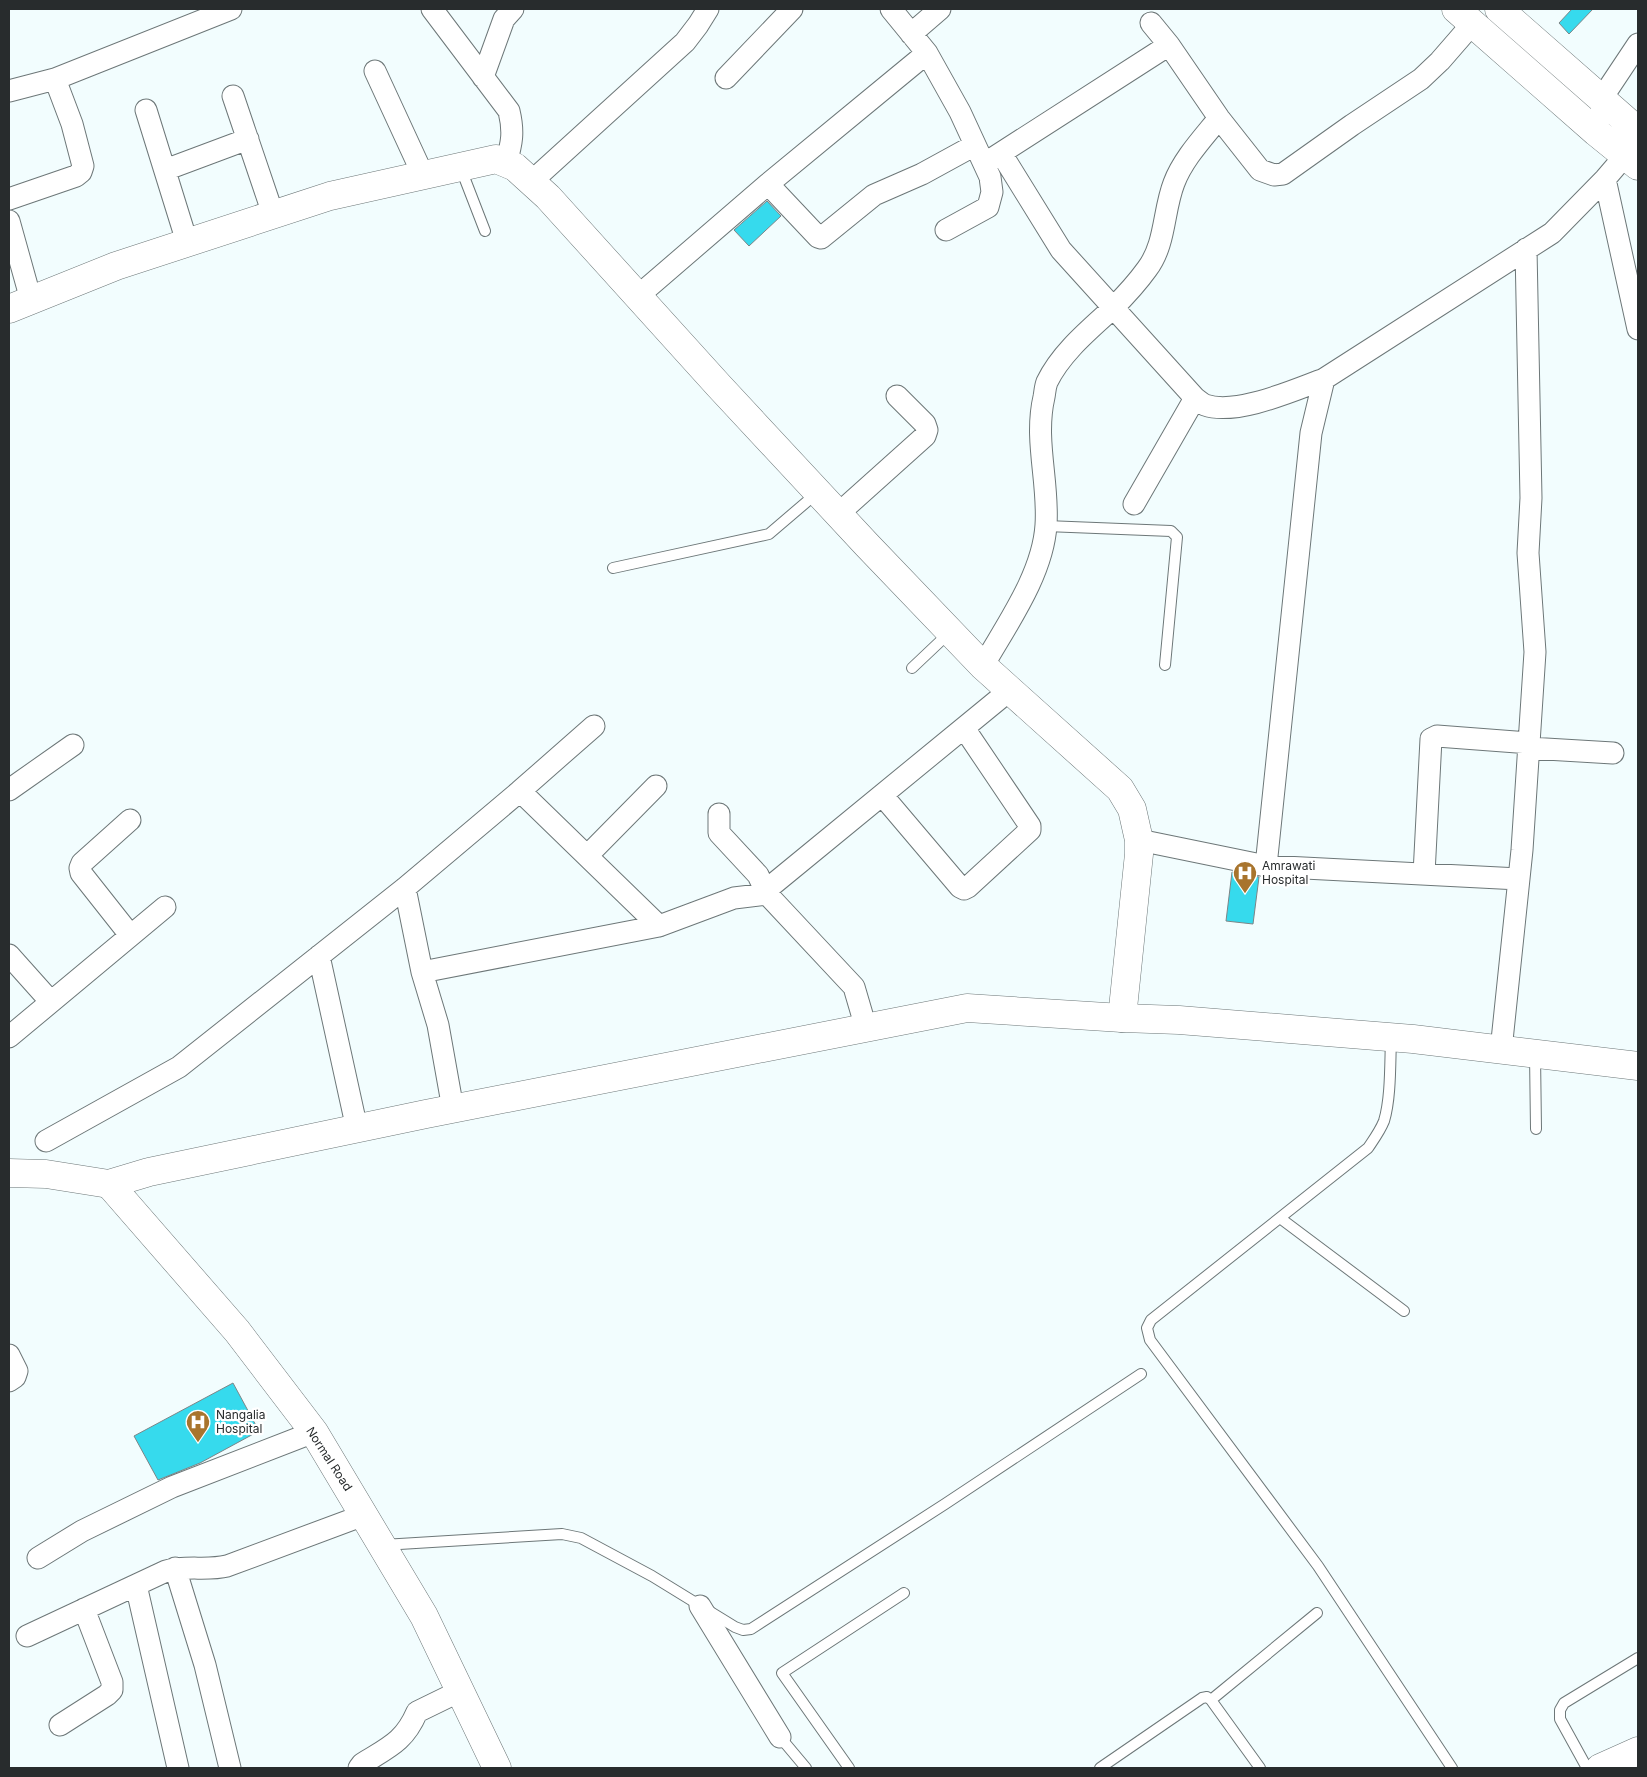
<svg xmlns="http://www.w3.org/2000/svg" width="1647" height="1777" viewBox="0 0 1647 1777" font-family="Inter,sans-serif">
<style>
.building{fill:#36daed;stroke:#7c8587}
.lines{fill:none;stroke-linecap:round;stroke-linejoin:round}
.lane-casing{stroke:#6d7778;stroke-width:12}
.street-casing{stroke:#6d7778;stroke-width:23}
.secondary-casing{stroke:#6d7778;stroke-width:29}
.primary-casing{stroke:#6d7778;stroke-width:29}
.lane{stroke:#fff;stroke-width:10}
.street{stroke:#fff;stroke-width:21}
.secondary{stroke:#fff;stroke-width:28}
.primary{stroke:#fff;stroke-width:28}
.labels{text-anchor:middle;stroke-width:4.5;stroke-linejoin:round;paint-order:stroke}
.poi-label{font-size:12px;fill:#282c2d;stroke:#fff;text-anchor:start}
.street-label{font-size:12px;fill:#282c2d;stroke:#fff}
</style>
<rect width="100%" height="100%" fill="#f2fdfe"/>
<path class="building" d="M1572,9H1593L1569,34L1559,23Z
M767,201L781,216L749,246L734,230Z
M1232,872L1259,877L1253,924L1226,921Z
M233,1383L259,1431L200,1463L158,1480L134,1436Z"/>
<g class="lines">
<g class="lane-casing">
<path id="lane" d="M461,169L485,231
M1046,526L1171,531L1177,537L1165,665
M613,568L769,534L817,493
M912,668L949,633
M1391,1039C1390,1063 1391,1098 1384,1121C1380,1131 1374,1139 1368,1148L1151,1320L1147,1328L1150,1340L1318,1566L1452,1768
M1535,1055L1536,1129
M1280,1218L1404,1311
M383,1545L562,1534L581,1538L652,1576L735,1627L743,1630L751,1629L945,1504L1141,1374
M1211,1700L1317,1613
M780,1737L806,1768
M849,1768L782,1673L904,1593
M1100,1768L1202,1698L1207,1697L1211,1700L1260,1768
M1587,1768L1560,1719V1710L1564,1703L1638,1658"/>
</g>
<g class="street-casing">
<path id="street" d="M432,9L509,111C514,132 512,143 506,163
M891,9L927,53L960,112L990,177L992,192L988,207L946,230
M1151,23L1169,45L1219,118L1260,170L1274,175L1283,174L1352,125L1421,79L1440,61L1473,23
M911,34L940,9
M375,71L423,175
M483,77L504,19L513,9
M726,78L792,9
M9,91L55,79
M233,96L273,214
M146,110L187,242
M1596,132L1606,92L1638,44
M1001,153L1061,250L1195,398C1198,400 1201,403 1205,405C1236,416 1294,390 1324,379
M990,160L1169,45
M165,170L248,139
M1605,179L1638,329
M531,182L685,42L698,25L708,9
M768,184L818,237L821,238L874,195L922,174L975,145
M9,199L76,176L81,172L83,166L72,124L55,79L231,9
M9,221L31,300
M638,296L768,184L927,53
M1134,504L1195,398
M838,514L925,436L927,430L925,424L897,396
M983,666C1007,624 1043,574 1046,525C1049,482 1034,440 1044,397C1045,392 1045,387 1047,382C1061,353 1089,330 1112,309C1124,297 1137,283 1147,269C1166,244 1163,211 1174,183C1183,159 1203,138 1219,118
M1529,748L1613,753
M9,790L73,745
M520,791L594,726
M882,795L960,887L964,889L968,887L1030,830V826L964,728
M719,814V833L758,875L767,894L771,886L1010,690
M1139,840L1266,866L1519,879
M587,856L656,786
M1266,866L1311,433L1324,379L1552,233L1605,179L1635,144
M1424,874L1431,739L1437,736L1529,743
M405,888L422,972L438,1025L453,1109
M130,935L81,873L80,868L82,863L130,820
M9,955L51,1002
M319,956L357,1129
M422,972L659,926
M9,1037L165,907
M1501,1050L1522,850L1535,652L1528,553L1531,498L1526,249
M46,1141L179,1067L405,888L520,791L659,926L734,898L767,894L854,987L866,1028
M9,1355L17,1371L15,1377L9,1381
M38,1558L82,1531L172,1487L314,1432
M175,1568L205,1665L230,1768
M136,1585L178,1768
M700,1606L780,1737
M27,1636L166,1571C186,1565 207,1571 227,1566L364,1515
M60,1725L107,1695L112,1690V1682L84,1609
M359,1768L362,1764C389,1747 404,1742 417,1712L460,1691"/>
</g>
<g class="secondary-casing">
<path id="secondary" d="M9,309L116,266L330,196L496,159L515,167L548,197L719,386L867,545L983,666L1120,789L1132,809L1139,840V854L1122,1018
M109,1184L237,1331L314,1432L424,1616L497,1768
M1600,1768L1638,1751"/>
</g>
<g class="primary-casing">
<path id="primary" d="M1456,9L1596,132L1638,166
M1499,9L1638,131
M9,1173L46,1174L109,1184L149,1172L426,1114L967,1008L1122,1018L1179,1020L1413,1039L1638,1066"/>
</g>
<use href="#lane" class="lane"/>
<use href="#street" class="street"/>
<use href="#secondary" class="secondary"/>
<use href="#primary" class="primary"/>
</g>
<defs>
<g id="hospital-pin" transform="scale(1.25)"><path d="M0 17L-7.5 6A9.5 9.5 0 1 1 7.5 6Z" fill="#a8742d" stroke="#fff"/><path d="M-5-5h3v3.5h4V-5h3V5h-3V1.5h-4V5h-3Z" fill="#fff"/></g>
</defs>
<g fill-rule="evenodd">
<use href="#hospital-pin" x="1245" y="873"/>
<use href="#hospital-pin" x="198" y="1422"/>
</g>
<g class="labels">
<g class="poi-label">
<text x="1262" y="870">Amrawati<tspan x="1262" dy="14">Hospital</tspan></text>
<text x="216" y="1419">Nangalia<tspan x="216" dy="14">Hospital</tspan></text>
</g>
<g class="street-label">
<text transform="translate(329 1459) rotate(57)" y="4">Normal Road</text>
</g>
</g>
<rect width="1647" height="1777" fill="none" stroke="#282c2d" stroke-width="20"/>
</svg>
